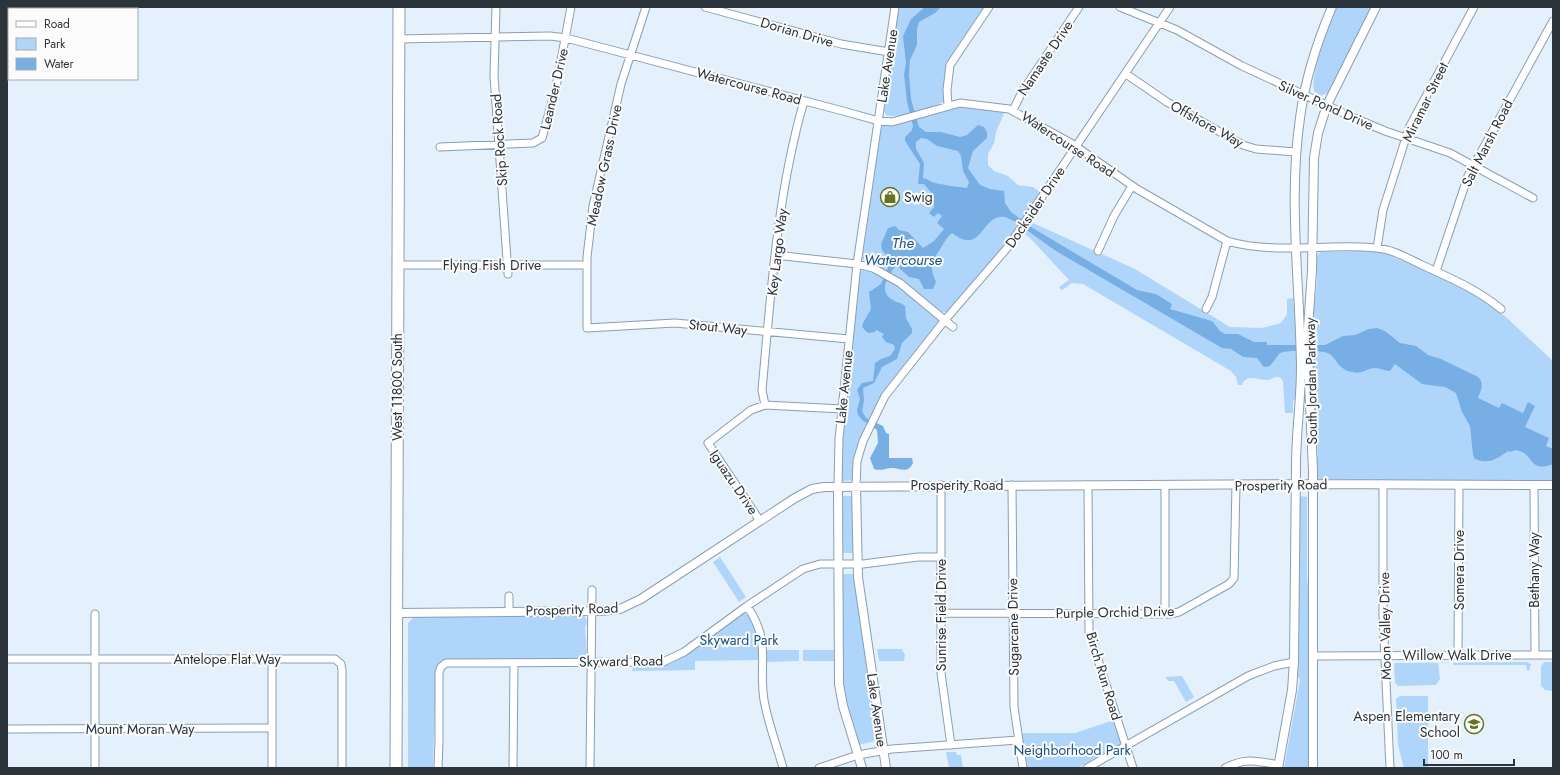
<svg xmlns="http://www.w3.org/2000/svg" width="1560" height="775" viewBox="0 0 1560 775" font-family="Jost,sans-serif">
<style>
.green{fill:#b0d5fa}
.water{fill:#77afe5;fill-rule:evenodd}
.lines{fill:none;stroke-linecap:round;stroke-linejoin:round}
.minor-casing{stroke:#8b9eb1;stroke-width:9}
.tertiary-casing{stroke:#8b9eb1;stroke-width:10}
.primary-casing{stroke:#8b9eb1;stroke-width:13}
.minor{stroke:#fff;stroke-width:7}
.tertiary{stroke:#fff;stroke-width:8}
.primary{stroke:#fff;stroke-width:11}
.labels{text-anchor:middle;stroke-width:4;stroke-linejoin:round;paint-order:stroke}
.street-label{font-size:14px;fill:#2c343b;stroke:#fbfbfb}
.poi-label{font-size:14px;fill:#2c343b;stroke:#fbfbfb;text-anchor:start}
.park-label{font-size:14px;fill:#145184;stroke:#fbfbfb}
.water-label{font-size:15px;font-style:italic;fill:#185587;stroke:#fbfbfb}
</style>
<rect width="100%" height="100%" fill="#e4f0fc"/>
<path class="green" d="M898,7H984L954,51L943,102C933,108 895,120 886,115L884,111Z
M1336,7H1373L1328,93L1320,96L1314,91C1310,76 1329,23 1336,7Z
M960,107L1005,111L996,132L994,143L988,154V165L994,171L1008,176L1018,185L1033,187L1040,192L1024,219L1135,269L1230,327L1262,328L1281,323L1287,314V299L1293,298L1294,307L1295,308L1296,328H1311C1312,316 1321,272 1315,264L1316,256L1321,252L1366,251L1384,253L1444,279L1484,300L1507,318L1553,361V481H1369L1331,479L1320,480L1317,477L1316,458L1318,455L1310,370L1296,371V399L1293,401V413H1285L1283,382C1280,373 1274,379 1267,380C1258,380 1246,373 1242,385H1238L1236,377L1231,371L1083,284L1072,283L1062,290L1059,287L1069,280L1031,239L1018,228L1007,244L951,306L948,312H939L864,261L861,256L864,247L872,191L871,187L882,126L886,124H899Z
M864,269C892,275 916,300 938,319V323L877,405L861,440L853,480L842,481L840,453L859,273Z
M841,496H854V553H841Z
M1300,496L1307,497V577L1310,602V768H1284L1300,680L1298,677Z
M720,557L746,597L739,602L713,562Z
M841,574H855L880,740L858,745L843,692Z
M744,613C758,618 759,648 760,660L695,661V670L632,671L633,667H654L670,664L691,652Z
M464,615L571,617L582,615L586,618L587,622L585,628L587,656L583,659H451L441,662L436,671L433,768H408V623L414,617Z
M877,649H902L905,655L904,661H879Z
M766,650H799V661L766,662Z
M803,650H834V661H803Z
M1526,662L1531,664L1529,671L1527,670L1526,665H1453V663H1438L1440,679L1436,685L1398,686L1395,683L1394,664L1395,663Z
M1544,662H1553L1552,691L1545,690L1541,686V666Z
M1182,676L1194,697L1186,702L1174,681H1168L1165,677Z
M1400,696H1428V768H1404L1398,745L1396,699Z
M1114,720L1122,743L1114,749L1107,751L1078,768H1027L1021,733H1075Z
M946,752H956L957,755H961L963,768H949Z"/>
<path class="water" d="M925,7H941L935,13L919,22L917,29V45L910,60L909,74L911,99L919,127L926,132H941L960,137L967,135L978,125L984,127L987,132V138L973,151L968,168L980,185L990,189L1004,191L1005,203L1011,212L1031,227L1137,290L1156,294L1172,304L1170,309L1212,321L1220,331L1225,334H1238L1254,342H1267V345H1325L1343,336L1355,335L1369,329L1377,328L1385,331L1400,343L1416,346L1428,355L1441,359L1478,377C1485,384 1481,390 1478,398L1499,408L1502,403L1523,413L1528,402L1535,406L1525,427L1549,438L1546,446L1553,449V464C1527,474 1535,452 1515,450L1510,452L1508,451C1498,458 1490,465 1475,459L1473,455L1470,426L1462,412L1456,393L1445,387L1422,384L1395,364L1390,371C1384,371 1380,368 1375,368C1366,368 1363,375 1352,372C1340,370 1338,362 1331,355C1324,349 1289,350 1280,353L1270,366L1264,367L1257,358L1243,357L1231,349L1222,348L1056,251L1014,221C1011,220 1008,218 1005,217C981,213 983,257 952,233C947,237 944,242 941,248C931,262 929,266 936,282L933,289H924L919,279L909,277L898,267H895C887,277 878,292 893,300C897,303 901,302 905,306L906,318L912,329V333L902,343L897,359L882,367L874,383L863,388L864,401L862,411L866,418L883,426L886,433L889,434V458H912L913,463C907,475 900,467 890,468C884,469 881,471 874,469L870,458L878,443L877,430L862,420L858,415L857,410L860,399L857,390L862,383L873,381L875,363L881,359L890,356L895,349L894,345L886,342L882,337L884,334L876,330L875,332L868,333L862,327L863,323L871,309L869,292L881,284L889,265V259L882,250L881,244L888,228L895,226L899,230L908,232L923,248L934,241L944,229L937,223L942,216L938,213L934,217L929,213L934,207L933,195L924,184H918L920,164L905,141V137L912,130L913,126L907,102L904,75L906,63L903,36L911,19ZM921,138L927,139L937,146L958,151L961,156L963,171L969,182L967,188C965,188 938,184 935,183C931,182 928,179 923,178L924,163L916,149V142Z"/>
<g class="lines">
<g class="minor-casing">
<path id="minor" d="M496,7L494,76L508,274
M646,7L621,84L593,206L587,257V328L675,323L849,339
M705,7L841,44L889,52
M1120,7L1177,30L1242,66L1352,117L1385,131L1450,153L1533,198
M399,39L550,36L566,38L843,111L875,120L892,122L960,103L1009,109L1071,143L1137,189L1227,241C1275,255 1327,243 1376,248C1392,249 1407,258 1422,265C1450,278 1477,289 1501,309
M1126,74L1167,102L1243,145L1256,149L1296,152
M948,106L947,90L950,65L989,7
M1013,110L1022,92L1079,7
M440,147L533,143L542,138L556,87L571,7
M1377,248L1383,210L1409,128L1474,7
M1098,251L1114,216L1132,186
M775,255L857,264L873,268L900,283L953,327
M398,265H587
M1436,271L1468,176L1553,21
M1206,309L1212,297L1227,241
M765,405L762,390C771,293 777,194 804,101
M1383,484V616L1390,768
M941,485V673L951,745
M1012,485L1014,707L1023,768
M1088,485L1089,632L1133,768
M1165,485V614
M1534,485L1535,655
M838,486L839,439L857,264L895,7
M856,486L857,461L863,441L885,396L945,320L1008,247L1170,7
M760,521L708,443L751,410L765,405L842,409
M509,596V611
M747,606C772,643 758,661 764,700C768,723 777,746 783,768
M941,613L1170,614L1179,612L1229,584L1234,578L1236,485
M95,614V768
M1458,655L1459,485
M1313,656L1553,655
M7,659H335L341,664L342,670V768
M272,659V768
M7,729L272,728
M438,768L439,742V672L441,667L446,663L663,662L684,652L747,606L803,569L820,564H863L918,557H941
M513,768L514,663
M590,768L592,590
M819,768L858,755L892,749L1019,740
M1087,768L1248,676L1274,666L1294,662
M1225,768C1246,757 1257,761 1279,765"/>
</g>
<g class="tertiary-casing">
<path id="tertiary" d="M838,486L839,684L843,706L862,768
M856,486L858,577L886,768
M397,613L600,611L620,609L641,599L795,498L812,489L824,487L1313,484L1553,485
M1278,768L1292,690L1294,662C1295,597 1295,531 1296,466C1296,433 1301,400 1301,367C1300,284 1288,201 1300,118C1305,80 1317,42 1332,7
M1313,768V470L1309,383L1308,328L1312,271L1314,158L1318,133L1327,105L1376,7"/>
</g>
<g class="primary-casing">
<path id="primary" d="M396,768L399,7"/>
</g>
<use href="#minor" class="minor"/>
<use href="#tertiary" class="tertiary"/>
<use href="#primary" class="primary"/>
</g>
<defs>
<g id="shop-ring" transform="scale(1)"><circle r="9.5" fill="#fbfbfb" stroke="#647421" stroke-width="1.5"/><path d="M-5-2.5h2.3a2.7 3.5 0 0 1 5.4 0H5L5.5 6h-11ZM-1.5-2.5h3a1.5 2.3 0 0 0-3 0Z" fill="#647421"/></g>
<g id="school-ring" transform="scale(1)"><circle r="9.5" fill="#fbfbfb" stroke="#647421" stroke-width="1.5"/><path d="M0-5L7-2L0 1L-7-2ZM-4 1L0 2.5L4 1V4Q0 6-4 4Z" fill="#647421"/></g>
</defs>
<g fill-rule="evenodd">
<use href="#shop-ring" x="890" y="197"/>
<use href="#school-ring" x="1474" y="724"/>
</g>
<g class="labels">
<g class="street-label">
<text transform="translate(797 32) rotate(16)" y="5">Dorian Drive</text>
<text transform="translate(1045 58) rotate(-56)" y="5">Namaste Drive</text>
<text transform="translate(887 66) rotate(-81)" y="5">Lake Avenue</text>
<text transform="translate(749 86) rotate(15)" y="5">Watercourse Road</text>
<text transform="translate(554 89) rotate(-77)" y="5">Leander Drive</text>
<text transform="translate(1425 102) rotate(-64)" y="5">Miramar Street</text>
<text transform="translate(1326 105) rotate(24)" y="5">Silver Pond Drive</text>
<text transform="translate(1207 124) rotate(29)" y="5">Offshore Way</text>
<text transform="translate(499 140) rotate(-94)" y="5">Skip Rock Road</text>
<text transform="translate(1487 143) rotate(-63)" y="5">Salt Marsh Road</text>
<text transform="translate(1068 144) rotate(33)" y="5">Watercourse Road</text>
<text transform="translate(604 165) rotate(-78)" y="5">Meadow Grass Drive</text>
<text transform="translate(1035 207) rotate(-56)" y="5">Docksider Drive</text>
<text transform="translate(777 252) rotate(-83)" y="5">Key Largo Way</text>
<text x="492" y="270">Flying Fish Drive</text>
<text transform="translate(718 327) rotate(6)" y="5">Stout Way</text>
<text transform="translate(1311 381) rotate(-91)" y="5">South Jordan Parkway</text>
<text transform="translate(397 387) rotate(-90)" y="5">West 11800 South</text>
<text transform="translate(844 387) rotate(-84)" y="5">Lake Avenue</text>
<text transform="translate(734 482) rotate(56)" y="5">Iguazu Drive</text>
<text x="957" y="490">Prosperity Road</text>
<text transform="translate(1281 485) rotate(-1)" y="5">Prosperity Road</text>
<text transform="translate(1459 570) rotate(-90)" y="5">Somera Drive</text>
<text transform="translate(1534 570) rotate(-90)" y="5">Bethany Way</text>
<text transform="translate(572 609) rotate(-2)" y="5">Prosperity Road</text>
<text transform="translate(1115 612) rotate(-1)" y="5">Purple Orchid Drive</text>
<text transform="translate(941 615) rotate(-90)" y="5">Sunrise Field Drive</text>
<text transform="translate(1385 626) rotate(-91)" y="5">Moon Valley Drive</text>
<text transform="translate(1013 627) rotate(-91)" y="5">Sugarcane Drive</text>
<text x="1457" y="660">Willow Walk Drive</text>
<text x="227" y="664">Antelope Flat Way</text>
<text transform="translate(621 661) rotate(-1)" y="5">Skyward Road</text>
<text transform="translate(1104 676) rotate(73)" y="5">Birch Run Road</text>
<text transform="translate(877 710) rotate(82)" y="5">Lake Avenue</text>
<text x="140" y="734">Mount Moran Way</text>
</g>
<g class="poi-label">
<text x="904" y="202">Swig</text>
<text x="1460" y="721" text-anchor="end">Aspen Elementary<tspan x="1460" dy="16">School</tspan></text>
</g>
<g class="park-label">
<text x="739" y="645">Skyward Park</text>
<text x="1072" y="755">Neighborhood Park</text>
</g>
<g class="water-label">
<text x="903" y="248">The<tspan x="903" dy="17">Watercourse</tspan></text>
</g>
</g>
<rect width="1560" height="775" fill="none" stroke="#2c343b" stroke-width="16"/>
<rect x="8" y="8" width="130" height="72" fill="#fbfbfb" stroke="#a8abae"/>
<rect x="16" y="21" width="20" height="6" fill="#ffffff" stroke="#a8abae"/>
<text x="44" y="28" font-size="12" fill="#2c343b">Road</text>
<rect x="16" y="38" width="20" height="12" fill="#b0d5fa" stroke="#a8abae"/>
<text x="44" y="48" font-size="12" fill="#2c343b">Park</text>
<rect x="16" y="58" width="20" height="12" fill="#77afe5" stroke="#a8abae"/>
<text x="44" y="68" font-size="12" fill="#2c343b">Water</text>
<path d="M1424 759v6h90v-6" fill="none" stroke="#2c343b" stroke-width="2"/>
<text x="1430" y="759" font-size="12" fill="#2c343b" stroke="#fbfbfb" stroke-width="3" paint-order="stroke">100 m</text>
</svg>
